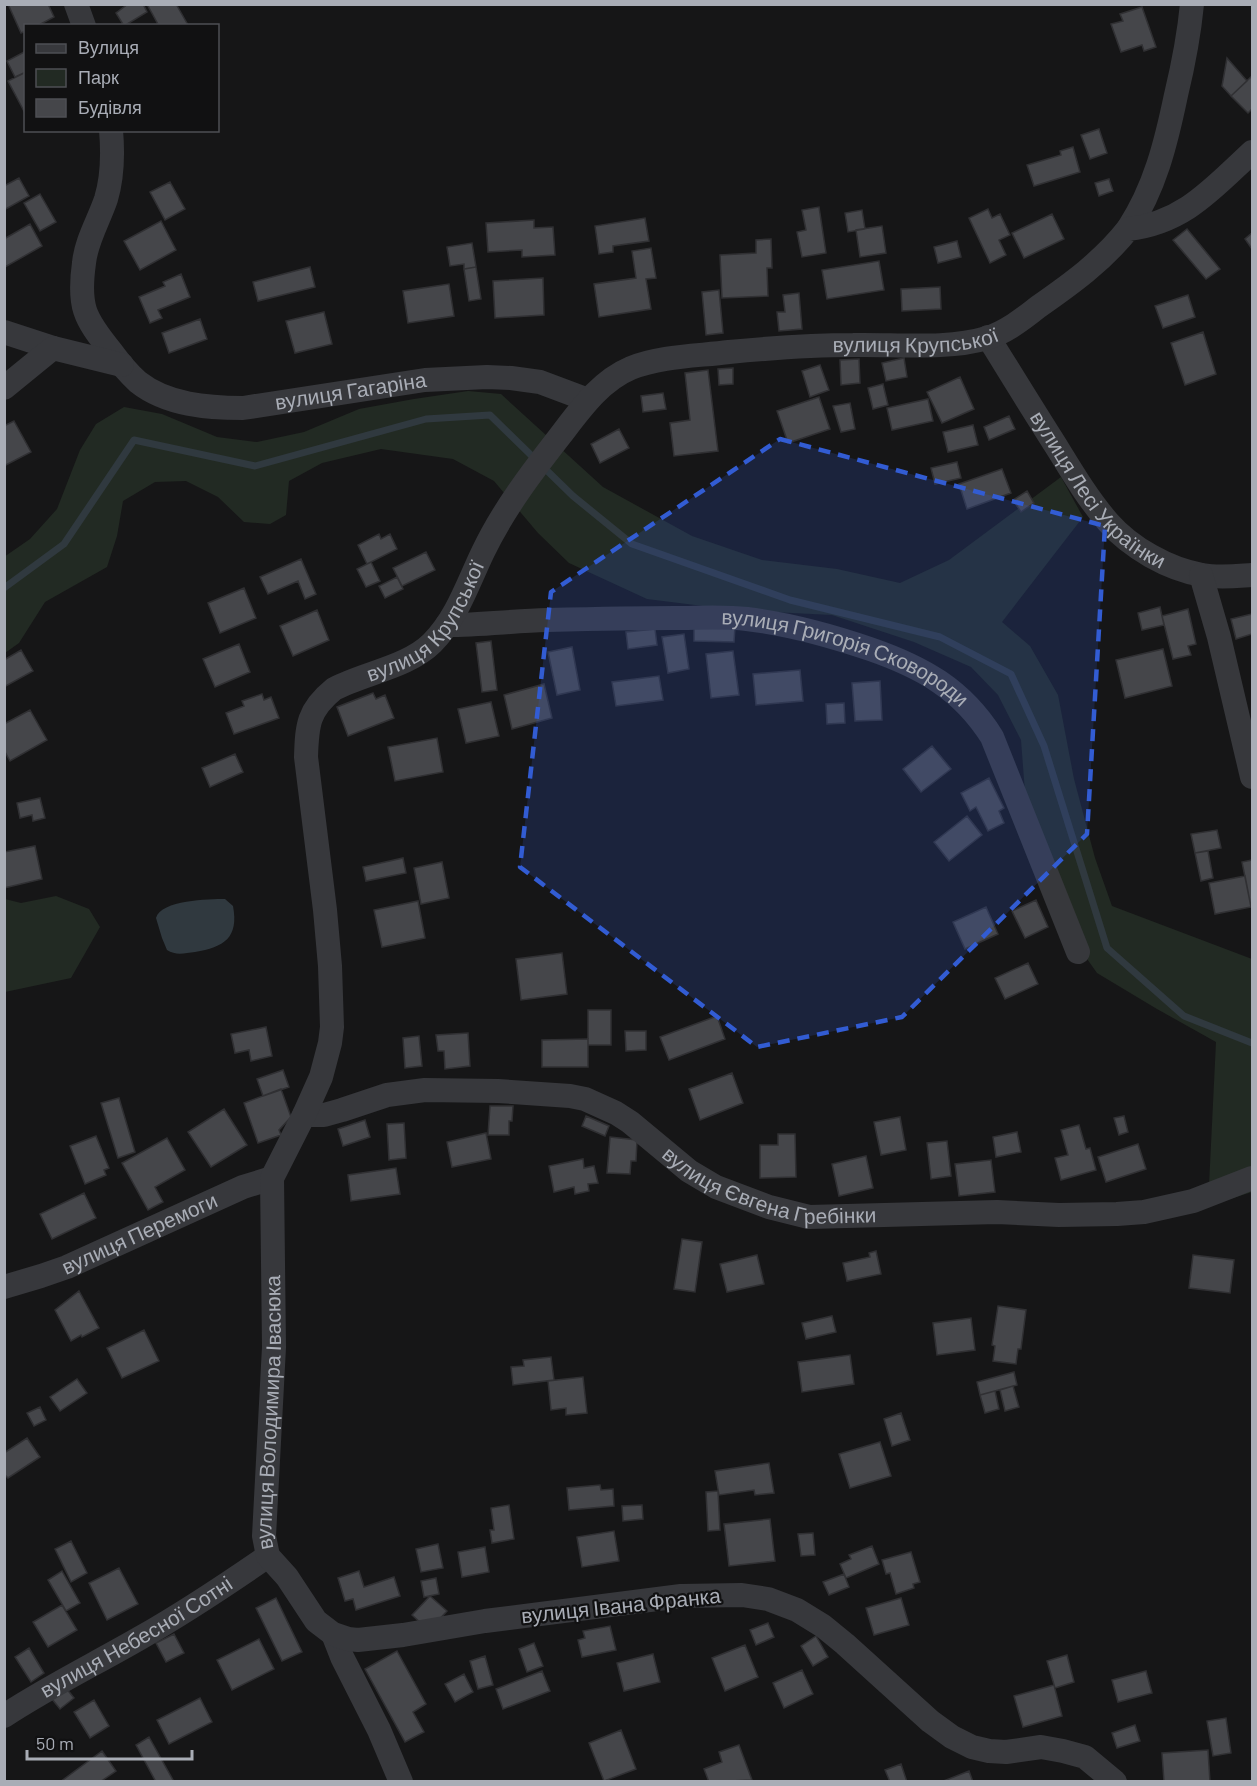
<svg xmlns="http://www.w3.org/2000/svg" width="1257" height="1786" viewBox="0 0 1257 1786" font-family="Barlow,sans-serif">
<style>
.green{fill:#222a23}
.water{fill:#30393f}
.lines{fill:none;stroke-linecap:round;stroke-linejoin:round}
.stream{stroke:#30393f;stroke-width:7}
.building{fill:#45464a;stroke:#303033;stroke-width:1.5}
.minor{stroke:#37383c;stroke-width:24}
.marked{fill:#325cd3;fill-opacity:0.2;stroke:#325cd3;stroke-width:4.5;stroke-dasharray:12 8;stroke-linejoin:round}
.labels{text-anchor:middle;stroke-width:4.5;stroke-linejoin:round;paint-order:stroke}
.street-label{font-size:21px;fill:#a9adb6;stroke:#111112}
</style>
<rect width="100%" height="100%" fill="#161617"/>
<path class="green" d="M468,391L501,394L603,487L692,536L762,560L837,569L900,583L949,560L1061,477L1083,517L1002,622L1030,646L1058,695L1074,779L1095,858L1112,906L1252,959V1192L1208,1206L1216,1042L1157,1009L1097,973L1051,908L1028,831L1021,740L998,695L971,667L914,642L832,615L735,610L647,599L569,563L538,533L494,481L453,459L381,449L322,463L289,481L286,515L270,524L244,522L218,497L186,481L155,482L123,501L117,536L107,567L45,602L19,643L5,653L4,557L30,539L57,509L80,450L96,424L124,407L162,414L217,437L257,442L304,432L359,409L414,399Z
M56,896L89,909L100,927L71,978L5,992V899L21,903Z"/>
<path class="water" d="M225,899L233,906C239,938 224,947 195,952C185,953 176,956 167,950L162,938L156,918C161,900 209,899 225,899Z"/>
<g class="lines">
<path class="stream" d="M4,588L64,544L134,440L255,466L426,419L490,415L573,496L632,544L790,600L940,637L1011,674L1044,746L1107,948L1184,1016L1252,1043"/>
</g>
<path class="building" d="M8,4H48L54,17L37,26H26V31L21,33Z
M128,4H143L147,12L124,26L116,13Z
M151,4H176L188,25L159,26L148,6Z
M1142,7L1156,47L1144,51L1142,45L1121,52L1111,24L1123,21L1120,14Z
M26,51V72L15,77L7,61Z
M1227,58L1247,81L1231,96L1222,86Z
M26,72V115L8,81Z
M1252,76V109L1248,113L1231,96Z
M1099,129L1107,153L1090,159L1081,135Z
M1073,147L1080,172L1034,186L1027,165L1061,155L1060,151Z
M19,178L29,196L4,210V186Z
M1109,179L1113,191L1099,196L1095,183Z
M170,182L185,209L165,220L150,192Z
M40,194L56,222L40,231L24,203Z
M819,207L826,253L802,257L797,232L806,230L802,210Z
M988,209L992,218L1000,214L1010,235L999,240L1006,255L990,263L969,218Z
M862,210L865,229L848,232L845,213Z
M1052,214L1064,239L1024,258L1012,233Z
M645,218L649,241L613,246V252L599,254L595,226Z
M534,220V228L553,227L555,255L522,257V250L488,252L486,223Z
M161,221L176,250L140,270L124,241Z
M30,224L42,246L5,267L4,239Z
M882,226L886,253L860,257L856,230Z
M1187,229L1220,269L1206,279L1173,240Z
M1252,233V249L1245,239Z
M771,239L772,268H767L768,296L722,298L720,255L756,253V240Z
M957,241L961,257L938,263L934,247Z
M472,243L476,267L464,269V264L450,266L447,247Z
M651,248L656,278L646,279L651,309L599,317L594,284L636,278L632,251Z
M879,261L884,290L827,299L822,270Z
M310,267L315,287L258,301L253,282Z
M476,267L481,299L469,301L464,269Z
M181,274L190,297L158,310L162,318L150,323L139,297L165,286L163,282Z
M543,278L544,315L495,318L493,281Z
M449,284L454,316L408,323L403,291Z
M940,287L941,309L902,311L901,289Z
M719,290L723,333L706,335L702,292Z
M799,293L802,329L779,331L777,312H785L783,295Z
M1188,295L1195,317L1163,328L1155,306Z
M324,312L332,344L295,353L286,321Z
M200,319L207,339L169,353L162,333Z
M1203,332L1216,374L1185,385L1171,343Z
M904,358L907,377L886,381L882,363Z
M859,359L860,383L841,385L840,360Z
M820,365L829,390L810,397L802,371Z
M733,368V384L719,385L718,369Z
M708,370L718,451L674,456L670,423L690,420L685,373Z
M960,377L974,409L942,423L927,392Z
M883,384L888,405L873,409L868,388Z
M663,393L666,409L643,412L641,396Z
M819,397L830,429L788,443L777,411Z
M928,399L933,421L892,430L887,408Z
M850,403L855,429L841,432L833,406Z
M1009,416L1015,429L989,440L984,427Z
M14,421L31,452L4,466V422L6,425Z
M973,425L978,445L948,452L943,432Z
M619,429L629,448L600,463L591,444Z
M957,462L961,478L935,484L931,468Z
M1002,469L1011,493L967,509L959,484Z
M1027,491L1034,503L1021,512L1013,500Z
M379,534L381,539L390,534L397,549L367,564L358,545Z
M426,552L435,570L402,586L393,568Z
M301,559L316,594L305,599L298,581L268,594L260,577Z
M371,562L380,581L366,587L357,569Z
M397,577L403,589L385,598L379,586Z
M244,588L256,618L220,633L208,603Z
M1160,607L1164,625L1142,630L1138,613Z
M1188,609L1196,644L1188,646L1191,655L1173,659L1162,616Z
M317,610L329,640L293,656L280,626Z
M1252,614V634L1236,639L1231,619Z
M694,626L735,627L734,642L694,641Z
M655,629L657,645L628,649L626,632Z
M684,634L689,669L668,673L662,637Z
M491,641L497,690L482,692L476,643Z
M239,644L250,672L215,687L203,659Z
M572,647L580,690L557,695L548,652Z
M1163,649L1172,686L1125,698L1116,660Z
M21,650L33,671L4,687V660Z
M733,651L739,695L711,698L706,654Z
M800,670L803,701L756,705L753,674Z
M659,676L663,700L616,706L612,682Z
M880,681L882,720L855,721L852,683Z
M544,684L552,718L512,729L504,695Z
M373,693L376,699L385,695L394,718L348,736L337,707Z
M262,694L264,700L271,697L279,718L234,734L226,713L244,706L242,701Z
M491,702L499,736L466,743L458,709Z
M844,703L845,723L827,724L826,704Z
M30,710L47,740L10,761L4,750V724Z
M437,738L443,772L395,781L388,747Z
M932,746L951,769L921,792L903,769Z
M235,754L243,772L210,787L202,768Z
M989,778L1004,808L999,811L1004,823L988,831L976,807L970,811L961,793Z
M40,798L45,818L33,821L32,815L20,818L17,803Z
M967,816L982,835L949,861L934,842Z
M1217,830L1221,848L1195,853L1191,834Z
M35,846L42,879L4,888V852Z
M1208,851L1213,878L1201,881L1195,853Z
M403,858L406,873L366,881L363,867Z
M1252,860V907H1251L1242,862Z
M442,862L449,898L421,904L414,868Z
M1245,876L1251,907L1215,914L1209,883Z
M1036,900L1048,927L1025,938L1012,911Z
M418,901L425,938L382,947L374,910Z
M986,907L998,934L965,949L953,922Z
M562,953L567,994L521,1000L516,959Z
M1028,963L1038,984L1005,999L995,978Z
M588,1010H611V1045H588Z
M717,1016L725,1039L669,1060L660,1037Z
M266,1027L272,1056L251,1061L249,1050L235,1053L231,1034Z
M625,1031H646V1050L626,1051Z
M468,1033L470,1066L445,1069L444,1051H438L436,1035Z
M419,1036L422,1066L405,1068L403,1038Z
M588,1039V1067H542V1040Z
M283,1070L289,1087L263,1096L257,1079Z
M732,1073L743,1103L700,1120L689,1089Z
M281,1089L291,1117L279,1130L281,1135L258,1143L244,1103Z
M119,1098L135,1152L118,1158L101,1103Z
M490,1106H513L512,1121H509V1135H488Z
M224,1109L247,1145L211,1167L188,1132Z
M586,1116L609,1126L605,1136L582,1126Z
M1124,1116L1128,1132L1119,1135L1114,1118Z
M900,1117L906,1150L881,1155L874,1122Z
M365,1120L370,1137L343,1146L338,1129Z
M404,1123L406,1158L389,1160L387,1124Z
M1079,1125L1086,1149L1090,1148L1096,1170L1061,1180L1055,1158L1068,1155L1061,1130Z
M1017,1132L1021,1152L996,1157L993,1137Z
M486,1133L491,1159L452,1167L447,1142Z
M778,1134H795L796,1177L760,1178V1145H778Z
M96,1136L109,1168L104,1170L106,1175L85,1184L70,1146Z
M610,1137L637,1140L636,1161H631L630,1174L607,1173Z
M167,1138L185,1170L155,1187L163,1202L148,1210L122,1163Z
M947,1141L951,1176L931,1179L927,1143Z
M1138,1144L1146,1169L1106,1182L1098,1157Z
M866,1156L873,1188L839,1196L832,1164Z
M583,1159L584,1168L594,1166L598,1183L588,1184L589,1191L575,1194L574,1187L554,1192L549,1166Z
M991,1160L995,1192L959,1196L955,1164Z
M396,1168L400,1194L351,1201L348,1175Z
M84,1193L96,1218L52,1239L40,1214Z
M682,1239L702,1242L695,1292L674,1289Z
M876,1251L881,1274L847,1281L843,1263L870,1257L869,1253Z
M757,1255L764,1284L727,1292L720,1264Z
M1193,1255L1234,1260L1230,1293L1189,1288Z
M79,1291L99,1328L82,1337L81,1335L71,1341L55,1310Z
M998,1306L1026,1310L1021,1349H1018L1016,1364L993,1361L995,1346L992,1345Z
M832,1316L836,1332L806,1339L802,1323Z
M971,1318L975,1350L937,1355L933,1323Z
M144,1330L159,1361L122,1378L107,1348Z
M850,1355L854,1384L802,1392L798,1362Z
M551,1357L554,1380L513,1385L511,1367L524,1366L523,1360Z
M1014,1372L1017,1385L980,1395L977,1382Z
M583,1377L587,1413L566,1415V1408L551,1410L548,1381Z
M77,1379L87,1393L60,1411L50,1397Z
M1013,1386L1019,1407L1005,1411L1000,1390Z
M995,1391L999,1409L985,1413L980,1395Z
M40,1407L46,1420L34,1426L27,1413Z
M901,1413L910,1440L892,1446L884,1419Z
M27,1438L40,1457L8,1478L4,1474V1453Z
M880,1442L891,1476L850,1488L839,1454Z
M769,1463L774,1493L755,1495L754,1490L719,1495L715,1471Z
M600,1485L601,1490L613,1489L614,1506L569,1510L567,1488Z
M718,1491L720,1530L708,1531L706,1492Z
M509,1505L514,1539L492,1543L490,1530H494L491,1508Z
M642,1505L643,1519L623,1521L622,1506Z
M770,1519L775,1561L729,1566L724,1524Z
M614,1531L619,1561L582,1567L577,1537Z
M813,1533L815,1555L801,1556L798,1534Z
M71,1541L87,1573L71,1582L55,1549Z
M438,1544L443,1568L421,1572L416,1549Z
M872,1546L879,1564L846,1578L840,1564L851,1559L849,1555Z
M485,1547L489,1572L462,1577L458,1552Z
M911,1552L920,1582L913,1584L914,1588L896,1594L890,1573L886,1574L882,1560Z
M119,1568L138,1604L107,1620L89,1583Z
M62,1571L80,1603L66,1611L48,1580Z
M359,1571L364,1587L394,1577L400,1596L356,1610L353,1599L345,1601L338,1578Z
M844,1574L849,1587L829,1595L823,1582Z
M436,1578L439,1594L424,1597L421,1581Z
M430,1596L447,1611L435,1624L424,1626L412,1615Z
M276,1598L302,1652L282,1661L256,1608Z
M901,1598L909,1625L874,1635L866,1608Z
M62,1605L77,1630L48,1647L33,1622Z
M768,1623L774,1637L756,1645L750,1630Z
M610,1626L616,1650L582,1657L578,1640L585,1638L583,1631Z
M174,1634L184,1653L166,1662L156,1643Z
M816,1636L828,1657L813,1666L801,1646Z
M259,1639L274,1669L232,1690L217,1660Z
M534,1643L543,1666L527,1672L519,1649Z
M745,1645L758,1677L725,1691L712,1658Z
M29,1648L44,1673L31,1682L15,1657Z
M397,1651L426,1704L413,1712L424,1732L405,1742L365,1669Z
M653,1654L660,1682L624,1691L617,1663Z
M1067,1655L1074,1682L1055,1688L1047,1661Z
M485,1656L493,1685L478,1689L470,1661Z
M802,1670L813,1694L784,1708L773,1683Z
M542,1671L550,1691L503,1709L496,1689Z
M1146,1671L1152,1693L1118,1702L1112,1680Z
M464,1674L473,1692L455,1702L445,1684Z
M1054,1685L1062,1716L1023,1727L1014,1696Z
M66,1688L74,1698L60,1709L52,1699Z
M200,1698L212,1722L169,1744L157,1720Z
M94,1700L109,1726L90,1738L74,1712Z
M1226,1718L1231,1753L1213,1756L1207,1721Z
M1135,1725L1140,1741L1117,1748L1112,1733Z
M621,1730L636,1769L604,1781L589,1743Z
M149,1737L173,1780L170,1782H156L136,1745Z
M739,1745L752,1780L709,1782L704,1769L722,1762L719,1752Z
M1208,1750L1210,1782H1164L1162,1753Z
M102,1751L116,1771L100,1782H60Z
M901,1764L907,1782H890L885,1770Z
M969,1771L973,1782H941Z"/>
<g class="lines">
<g class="minor">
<path d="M76,4L84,26"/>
<path id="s1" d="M111,130C113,153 113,176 106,199C99,220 86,241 84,263C78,306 84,318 111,351C119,362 128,373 138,382C167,405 208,408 243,408L425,380L487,377L511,378L540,382L588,400"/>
<path d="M1128,229C1155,188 1166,143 1176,95C1183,66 1189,35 1192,4"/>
<path d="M4,332L53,348"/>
<path id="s2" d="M988,337C1011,374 1033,410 1056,446C1072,472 1088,499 1108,522C1131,548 1168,569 1202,575C1219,578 1236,576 1252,575"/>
<path d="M4,388L53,348L122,365"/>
<path d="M1201,575L1219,637L1252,777"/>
<path id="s3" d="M447,625C480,625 513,621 547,620C589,619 632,618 674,618C698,618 723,616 747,619C789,624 829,635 870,649C922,667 962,689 992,737L1078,952"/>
<path id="s4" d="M304,1115H324L342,1110L387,1095L425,1090L498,1091L570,1096L585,1099L616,1113L630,1122L689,1171L716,1187L769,1207L809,1217L997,1212L1059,1215L1117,1214L1144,1212L1193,1201L1252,1178"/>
<path id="s5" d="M4,1287L41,1276L67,1267L243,1187L272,1178"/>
<path d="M333,1634L342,1657L379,1730L401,1782"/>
<path id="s6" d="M4,1716C48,1687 95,1664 140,1638C184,1613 226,1585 268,1556"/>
<path id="s7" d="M1115,1782L1085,1757L1063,1751L1041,1747L1006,1752L989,1751L972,1747L952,1737L930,1721L845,1644L823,1626L797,1610L768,1599L742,1595L681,1596L485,1621L403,1635L358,1640L348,1639L333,1634L316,1621L287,1577L268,1556L264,1536L274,1347L272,1178L304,1115L321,1077L330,1043L332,1027L330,966L325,910L306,757C307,725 308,710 334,689C364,673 408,667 432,643C457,618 468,583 483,552C503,510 532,472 560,436C580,410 600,381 631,368C660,356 698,356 729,352C771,348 812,345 853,345C896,344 947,350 987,338C1006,332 1023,319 1038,307C1071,284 1103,261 1128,229C1184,223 1213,188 1252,152"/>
</g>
</g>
<path class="marked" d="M780,439L1105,526L1087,834L902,1017L757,1047L520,867L551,592Z"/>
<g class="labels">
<g class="street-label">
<text dy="7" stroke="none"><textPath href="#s7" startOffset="2580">вулиця Крупської</textPath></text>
<text dy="7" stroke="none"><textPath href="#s1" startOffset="494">вулиця Гагаріна</textPath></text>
<text dy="7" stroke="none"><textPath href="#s2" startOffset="190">вулиця Лесі Українки</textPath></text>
<text dy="7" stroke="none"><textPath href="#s7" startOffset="1960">вулиця Крупської</textPath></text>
<text dy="7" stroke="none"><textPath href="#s3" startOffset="406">вулиця Григорія Сковороди</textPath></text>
<text dy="7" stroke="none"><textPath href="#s4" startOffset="495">вулиця Євгена Гребінки</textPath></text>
<text dy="7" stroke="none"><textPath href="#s5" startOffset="146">вулиця Перемоги</textPath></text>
<text dy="7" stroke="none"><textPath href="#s7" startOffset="1094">вулиця Володимира Івасюка</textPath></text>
<text transform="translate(621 1606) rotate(-6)" y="7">вулиця Івана Франка</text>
<text dy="7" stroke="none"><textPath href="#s6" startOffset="154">вулиця Небесної Сотні</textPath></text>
</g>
</g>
<rect width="1257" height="1786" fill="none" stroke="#a9adb6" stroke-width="12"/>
<rect x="24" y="24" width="195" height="108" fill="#111112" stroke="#4e4f54" stroke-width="1.5"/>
<rect x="36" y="44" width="30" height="9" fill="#37383c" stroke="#4e4f54" stroke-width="1.5"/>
<text x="78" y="54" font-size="18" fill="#a9adb6">Вулиця</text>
<rect x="36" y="69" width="30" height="18" fill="#222a23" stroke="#4e4f54" stroke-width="1.5"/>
<text x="78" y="84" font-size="18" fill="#a9adb6">Парк</text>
<rect x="36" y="99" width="30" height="18" fill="#45464a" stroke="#4e4f54" stroke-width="1.5"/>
<text x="78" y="114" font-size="18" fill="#a9adb6">Будівля</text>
<path d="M27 1750v9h165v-9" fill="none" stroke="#a9adb6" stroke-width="3"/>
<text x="36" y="1750" font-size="18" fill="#a9adb6" stroke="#111112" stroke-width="4.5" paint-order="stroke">50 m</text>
</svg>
